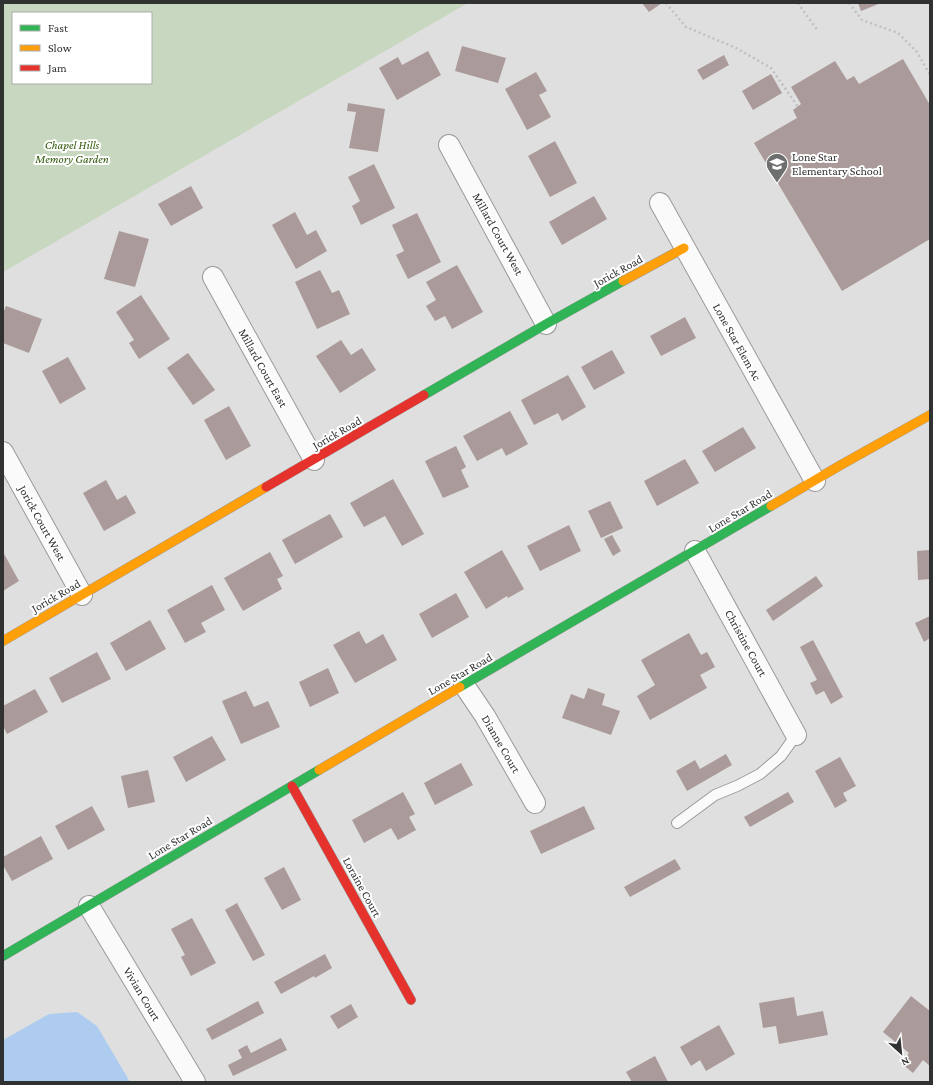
<svg xmlns="http://www.w3.org/2000/svg" width="933" height="1085" viewBox="0 0 933 1085" font-family="'Crimson Pro',serif">
<style>
.green{fill:#c8d7bf;fill-rule:evenodd}
.water{fill:#adccf0}
.building{fill:#aa9a99}
.lines{fill:none;stroke-linecap:round;stroke-linejoin:round}
.lane-casing{stroke:#9a9a9a;stroke-width:12}
.street-casing{stroke:#9a9a9a;stroke-width:22}
.fast-casing{stroke:#9a9a9a;stroke-width:10}
.slow-casing{stroke:#9a9a9a;stroke-width:10}
.jam-casing{stroke:#9a9a9a;stroke-width:10}
.path{stroke:#c0c0c1;stroke-width:2.5;stroke-dasharray:2 3;stroke-linecap:butt}
.lane{stroke:#fafafa;stroke-width:10}
.street{stroke:#fafafa;stroke-width:20}
.fast{stroke:#30b455;stroke-width:9}
.slow{stroke:#ff9f0a;stroke-width:9}
.jam{stroke:#e5322d;stroke-width:9}
.labels{text-anchor:middle;stroke-width:4;stroke-linejoin:round;paint-order:stroke}
.park-label{font-size:12px;font-style:italic;fill:#31580a;stroke:#fff}
.poi-label{font-size:12px;fill:#303131;stroke:#fff;text-anchor:start}
.street-label{font-size:12px;fill:#303131;stroke:#fff}
</style>
<rect width="100%" height="100%" fill="#dfdfdf"/>
<path class="green" d="M3,3H468L3,272ZM13,13H151V83H13Z"/>
<path class="water" d="M77,1012L97,1026L130,1082H3V1040L49,1014Z"/>
<path class="building" d="M642,3H662L649,12Z
M858,3H881L861,11Z
M462,46L506,58L498,83L455,71Z
M428,51L441,75L397,100L379,68L398,57L402,65Z
M724,55L729,65L703,80L697,70Z
M903,59L930,105V239L842,291L754,143L797,118L793,110L801,104L791,87L835,61L847,80L854,76L859,84Z
M536,72L547,91L539,95L551,117L527,130L505,89Z
M771,74L782,93L753,110L742,91Z
M348,103L385,109L378,152L349,148L356,112L347,111Z
M555,141L577,183L550,197L528,156Z
M374,164L395,208L361,225L352,206L360,201L348,177Z
M191,186L203,208L171,226L158,204Z
M594,196L607,219L562,245L549,222Z
M295,212L307,235L316,230L327,251L296,269L272,225Z
M417,213L441,262L408,279L396,255L404,251L392,225Z
M119,231L149,239L135,287L104,279Z
M457,265L483,312L452,329L445,316L435,321L426,306L436,300L426,282Z
M320,270L332,293L339,290L350,314L317,329L295,282Z
M141,295L170,339L139,359L129,343L134,340L116,312Z
M6,306L42,319L29,353L3,343V313Z
M685,317L696,338L661,356L650,336Z
M341,340L351,355L362,348L376,370L340,393L316,356Z
M612,350L625,373L594,390L581,367Z
M188,353L215,390L193,405L167,368Z
M68,357L86,389L60,404L42,371Z
M568,375L586,407L562,421L558,413L534,425L521,400Z
M229,406L251,446L226,460L204,420Z
M510,411L528,444L506,456L502,448L477,461L463,436Z
M743,427L756,448L715,472L702,451Z
M456,446L466,467L461,470L469,487L443,498L425,461Z
M685,459L699,483L657,506L644,481Z
M393,479L424,534L402,546L385,516L364,527L350,503Z
M106,480L117,500L126,495L136,513L104,531L83,493Z
M610,501L623,528L601,538L588,511Z
M330,514L343,537L295,564L282,540Z
M569,525L581,551L540,571L527,546Z
M612,535L621,551L613,556L604,539Z
M502,550L524,589L508,598L507,596L486,609L464,572Z
M930,550V579L918,580L917,551Z
M3,552L19,581L3,591Z
M270,552L283,576L277,579L282,589L243,611L224,578Z
M816,576L823,586L773,621L766,610Z
M212,585L225,610L201,623L206,632L185,643L167,610Z
M456,593L469,617L432,638L419,614Z
M930,616V638L924,642L915,623Z
M150,620L166,649L126,671L110,643Z
M359,631L366,644L383,634L397,660L355,683L333,645Z
M689,633L701,655L707,652L715,667L700,675L707,688L650,720L637,696L655,685L641,660Z
M813,640L843,697L831,704L824,691L816,695L810,683L817,680L800,647Z
M97,652L111,679L62,703L49,678Z
M328,668L339,693L310,707L299,682Z
M588,688L605,694L602,705L620,711L611,735L562,718L571,694L584,699Z
M35,689L48,712L7,734L3,726V706Z
M246,691L254,707L268,701L280,727L241,744L222,701Z
M212,736L226,760L186,782L173,757Z
M726,754L732,765L687,791L676,771L695,760L700,769Z
M840,757L856,786L843,793L847,801L835,808L815,771Z
M461,763L473,785L435,805L424,783Z
M148,770L155,802L128,808L121,776Z
M403,792L415,814L409,817L416,830L398,840L391,828L364,843L352,820Z
M788,792L794,802L750,827L744,817Z
M92,806L105,830L68,850L55,826Z
M584,806L595,829L541,854L530,831Z
M41,836L53,859L12,881L3,865V857Z
M675,859L681,869L630,897L624,887Z
M284,867L301,900L282,910L264,878Z
M237,903L265,955L253,961L225,910Z
M192,918L216,963L191,976L181,957L185,955L171,929Z
M325,954L332,968L315,978L314,976L281,994L274,982Z
M911,996L930,1011V1021L929,1023L930,1024V1066L923,1060L913,1073L901,1063L909,1053L883,1032Z
M794,997L797,1016L823,1011L828,1035L779,1044L776,1026L763,1028L759,1003Z
M258,1001L264,1013L212,1040L206,1029Z
M351,1004L358,1017L338,1029L330,1016Z
M719,1025L735,1054L706,1071L700,1060L691,1066L680,1047Z
M281,1038L287,1050L233,1076L228,1065L242,1058L238,1050L247,1045L251,1053Z
M655,1056L668,1082H632L626,1072Z"/>
<g class="lines">
<g class="lane-casing">
<path id="lane" d="M677,823L715,795L737,786L760,774L781,756L796,735"/>
</g>
<g class="street-casing">
<path id="street" d="M449,145L546,324
M660,203L815,481
M213,277L314,460
M3,452L82,595
M695,551L796,735
M464,685L485,716L535,803
M89,906L195,1082"/>
</g>
<g class="fast-casing">
<path id="fast" d="M424,395L546,324L623,281
M460,687L771,506
M3,956L319,770"/>
</g>
<g class="slow-casing">
<path id="slow" d="M623,281L684,248
M771,506L839,466L930,415
M3,641L266,487
M319,770L460,687"/>
</g>
<g class="jam-casing">
<path id="jam" d="M266,487L424,395
M292,786L411,1000"/>
</g>
<path class="path" d="M666,3L686,27L736,48L771,68L798,107
M798,3L818,31
M849,3L862,20L898,33L917,52L930,75"/>
<use href="#lane" class="lane"/>
<use href="#street" class="street"/>
<use href="#fast" class="fast"/>
<use href="#slow" class="slow"/>
<use href="#jam" class="jam"/>
</g>
<defs>
<g id="school-pin" transform="scale(1.15)"><path d="M0 17L-7.5 6A9.5 9.5 0 1 1 7.5 6Z" fill="#6d6e6e" stroke="#fff"/><path d="M0-5L7-2L0 1L-7-2ZM-4 1L0 2.5L4 1V4Q0 6-4 4Z" fill="#fff"/></g>
</defs>
<g fill-rule="evenodd">
<use href="#school-pin" x="777" y="164"/>
</g>
<g class="labels">
<g class="park-label">
<text x="72" y="149">Chapel Hills<tspan x="72" dy="14">Memory Garden</tspan></text>
</g>
<g class="poi-label">
<text x="792" y="161">Lone Star<tspan x="792" dy="14">Elementary School</tspan></text>
</g>
<g class="street-label">
<text transform="translate(498 234) rotate(61)" y="4">Millard Court West</text>
<text transform="translate(618 271) rotate(-29)" y="4">Jorick Road</text>
<text transform="translate(737 342) rotate(61)" y="4">Lone Star Elem Ac</text>
<text transform="translate(263 368) rotate(61)" y="4">Millard Court East</text>
<text transform="translate(337 433) rotate(-30)" y="4">Jorick Road</text>
<text transform="translate(740 511) rotate(-31)" y="4">Lone Star Road</text>
<text transform="translate(42 523) rotate(61)" y="4">Jorick Court West</text>
<text transform="translate(56 596) rotate(-30)" y="4">Jorick Road</text>
<text transform="translate(746 643) rotate(61)" y="4">Christine Court</text>
<text transform="translate(460 674) rotate(-30)" y="4">Lone Star Road</text>
<text transform="translate(501 744) rotate(60)" y="4">Dianne Court</text>
<text transform="translate(180 838) rotate(-31)" y="4">Lone Star Road</text>
<text transform="translate(362 887) rotate(61)" y="4">Loraine Court</text>
<text transform="translate(142 994) rotate(59)" y="4">Vivian Court</text>
</g>
</g>
<rect width="933" height="1085" fill="none" stroke="#303131" stroke-width="8"/>
<rect x="12" y="12" width="140" height="72" fill="#ffffff" stroke="#acadad"/>
<rect x="20" y="25" width="20" height="6" fill="#30b455" stroke="#acadad"/>
<text x="48" y="32" font-size="12" fill="#303131">Fast</text>
<rect x="20" y="45" width="20" height="6" fill="#ff9f0a" stroke="#acadad"/>
<text x="48" y="52" font-size="12" fill="#303131">Slow</text>
<rect x="20" y="65" width="20" height="6" fill="#e5322d" stroke="#acadad"/>
<text x="48" y="72" font-size="12" fill="#303131">Jam</text>
<g transform="translate(901 1053) rotate(153)" stroke="#ffffff" stroke-width="3" paint-order="stroke">
<path d="M0-3L7 15L0 10L-7 15Z" fill="#303131"/>
<text y="-6" font-size="11" font-weight="bold" text-anchor="middle" fill="#303131">N</text>
</g>
</svg>
